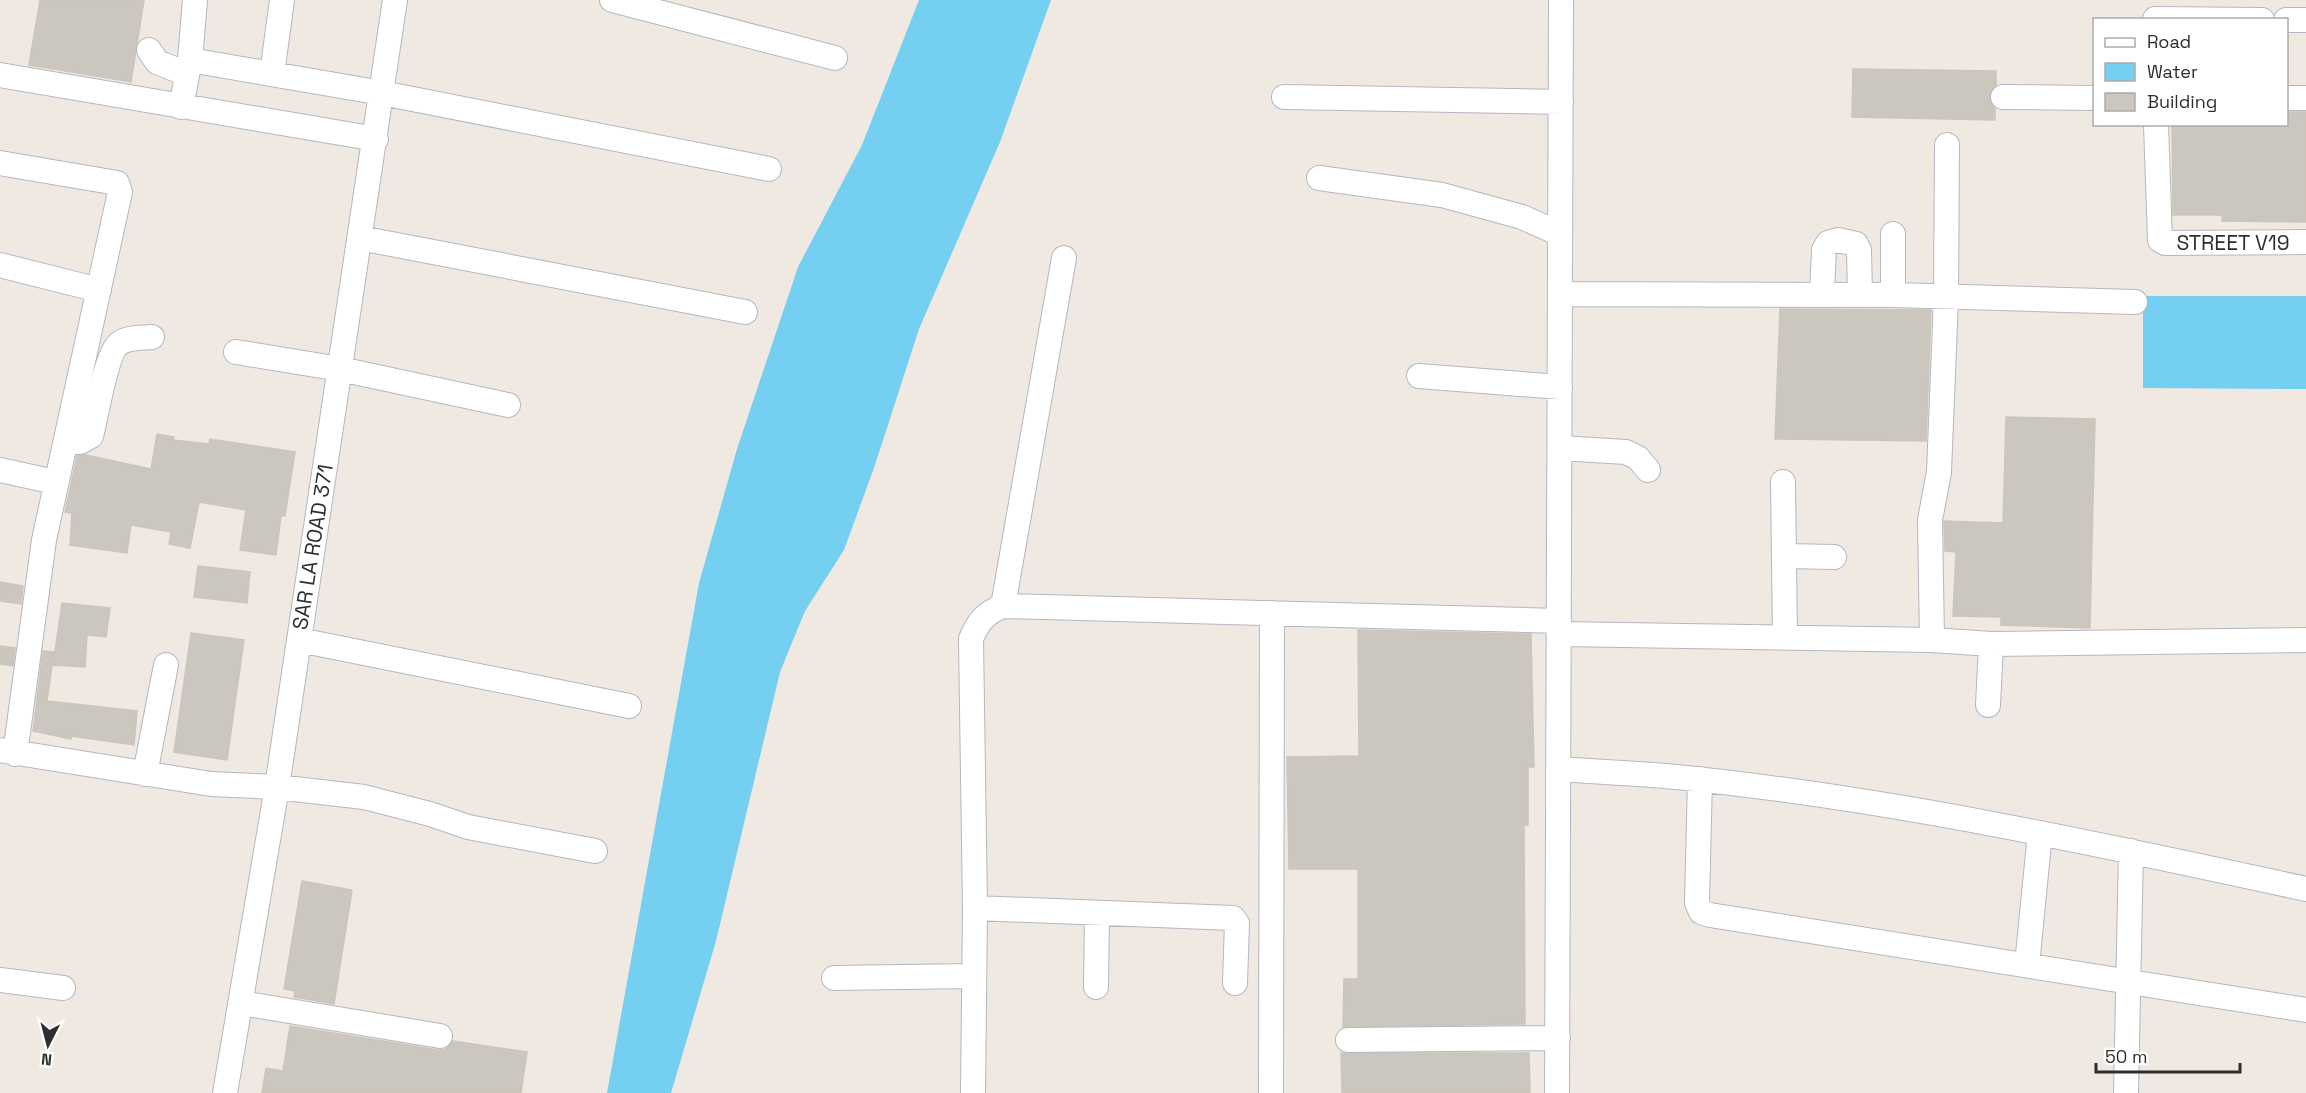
<svg xmlns="http://www.w3.org/2000/svg" width="2306" height="1093" viewBox="0 0 2306 1093" font-family="'Space Grotesk',sans-serif">
<style>
.water{fill:#75cff0}
.building{fill:#cbc7bf;stroke:#cbc5ba;stroke-width:1.5}
.lines{fill:none;stroke-linecap:round;stroke-linejoin:round}
.minor-casing{stroke:#b4b7c1;stroke-width:26}
.minor{stroke:#fff;stroke-width:24}
.labels{text-anchor:middle;stroke-width:4.5;stroke-linejoin:round;paint-order:stroke}
.street-label{font-size:21px;fill:#2e2e2e;stroke:#fff}
</style>
<rect width="100%" height="100%" fill="#efe9e1"/>
<path class="water" d="M919,0H1051L1000,142L919,329L875,465L844,550L805,611L780,672L716,941L671,1093H607L699,583L737,449L798,267L862,145Z
M2143,296H2306V389L2143,388Z"/>
<path class="building" d="M40,0H144L131,82L29,65Z
M1853,69L1996,71V85L1989,96L1995,109V120L1852,117Z
M2286,112H2306V222L2222,221V215H2173L2172,124H2286Z
M1780,309L1931,310L1926,441L1775,439Z
M2006,417L2095,419L2090,628L2001,625V617L1953,616L1956,552L1945,551L1944,521L2003,523Z
M157,434L174,437L173,440L209,444L210,439L295,452L285,516H281L276,555L240,550L246,510L199,502L190,548L169,544L171,532L131,525L127,553L70,545L72,513L65,512L77,456L86,455L151,469Z
M198,566L250,572L247,603L194,597Z
M0,582L23,586L21,604L0,601Z
M62,603L110,608L106,637L87,635L85,667L53,665Z
M1358,630L1531,634L1534,767H1528V825H1524L1525,1024L1343,1027L1344,979H1358V869H1289L1287,757L1359,756Z
M191,633L244,640L227,760L174,752Z
M0,646L15,648L13,666L0,664Z
M43,651L54,652L47,701L137,711L134,745L71,736V739L33,731Z
M302,881L352,890L334,1004L294,997L295,991L284,989Z
M290,1026L438,1050L446,1049L453,1041L527,1052L521,1093H262L266,1068L283,1071Z
M1341,1053H1529L1530,1093H1342Z"/>
<g class="lines">
<g class="minor-casing">
<path id="minor" d="M612,0L835,58
M2155,19L2262,20
M2286,20H2306
M149,50L157,62L187,74
M190,60L195,0
M272,74L282,0
M0,75L376,139
M1284,97L1561,102
M2003,97L2094,98
M2286,98H2306
M181,107L190,60L382,93L769,169
M2156,124L2160,240L2165,243L2306,242
M0,163L117,183L120,192L44,540L15,754
M1319,178L1442,195L1522,217L1560,234
M1893,234V295
M360,238L745,312
M0,265L99,290
M1560,294L1893,295L2135,302
M1822,294L1824,250L1828,243L1838,240L1856,244L1859,250L1860,295
M236,352L340,369L508,405
M1419,376L1560,387
M66,441L80,442L91,436C96,419 106,351 120,343C128,337 143,338 152,337
M1560,448L1626,452L1638,458L1648,470
M0,470L55,482
M1783,482L1785,637
M1786,556L1834,557
M1003,606L1064,258
M1559,634L1932,640L1991,644L2306,640
M299,640L629,706
M1932,640L1930,520L1939,472L1946,299L1947,145
M1988,705L1991,644
M0,750L211,784L277,787L364,797L430,814L468,827L595,851
M1558,769C1598,772 1637,773 1676,777C1888,798 2099,844 2306,889
M145,774L166,665
M1700,779L1697,903L1701,912L1710,915L2306,1010
M975,908L1233,918L1237,923L1235,983
M2027,965L2040,833
M834,978L973,976
M0,980L63,988
M1096,987L1097,913
M241,1003L440,1036
M1348,1040L1558,1038
M225,1093L277,787L395,0
M973,1093L975,908L971,639C978,621 986,613 1003,606L1559,621
M1271,1093L1272,613
M1557,1093L1561,0
M2126,1093L2131,851"/>
</g>
<use href="#minor" class="minor"/>
</g>
<g class="labels">
<g class="street-label">
<text x="2233" y="250">STREET V19</text>
<text transform="translate(313 547) rotate(-81)" y="7">SAR LA ROAD 371</text>
</g>
</g>
<rect x="2093" y="18" width="195" height="108" fill="#ffffff" stroke="#ababab" stroke-width="1.5"/>
<rect x="2105" y="38" width="30" height="9" fill="#ffffff" stroke="#ababab" stroke-width="1.5"/>
<text x="2147" y="48" font-size="18" fill="#2e2e2e">Road</text>
<rect x="2105" y="63" width="30" height="18" fill="#75cff0" stroke="#ababab" stroke-width="1.5"/>
<text x="2147" y="78" font-size="18" fill="#2e2e2e">Water</text>
<rect x="2105" y="93" width="30" height="18" fill="#cbc7bf" stroke="#ababab" stroke-width="1.5"/>
<text x="2147" y="108" font-size="18" fill="#2e2e2e">Building</text>
<g transform="translate(48 1045) rotate(186)" stroke="#ffffff" stroke-width="4.5" paint-order="stroke">
<path d="M0-4.5L10 22L0 15L-10 22Z" fill="#2e2e2e"/>
<text y="-9" font-size="16" font-weight="bold" text-anchor="middle" fill="#2e2e2e">N</text>
</g>
<path d="M2096 1063v9h144v-9" fill="none" stroke="#2e2e2e" stroke-width="3"/>
<text x="2105" y="1063" font-size="18" fill="#2e2e2e" stroke="#ffffff" stroke-width="4.5" paint-order="stroke">50 m</text>
</svg>
